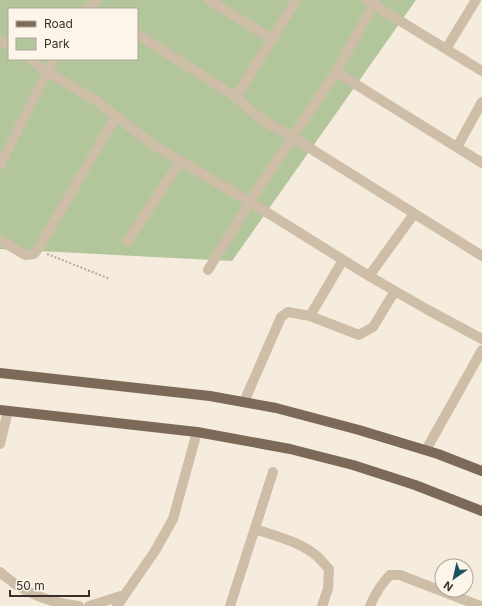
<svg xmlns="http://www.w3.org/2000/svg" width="482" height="606" viewBox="0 0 482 606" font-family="Inter,sans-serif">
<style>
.green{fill:#b2c59b;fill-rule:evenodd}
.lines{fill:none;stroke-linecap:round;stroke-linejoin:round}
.path{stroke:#baa891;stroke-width:2;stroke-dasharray:2 2;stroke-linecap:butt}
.minor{stroke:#cebea8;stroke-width:10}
.major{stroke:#7d6958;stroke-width:10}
</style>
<rect width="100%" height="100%" fill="#f5ecdd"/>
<path class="green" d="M0,0H416L232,261L0,249ZM9,9H137V59H9Z"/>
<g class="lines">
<path class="path" d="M47,254L110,279"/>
<path class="minor" d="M209,0L272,39
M366,0L482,71
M88,9L97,0
M137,34L236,97C253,115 270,125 292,137L482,256
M0,41L9,45
M446,49L476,0
M54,59L47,72L95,100L152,144L250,202L369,276L428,310L482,339
M336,72L482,163
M236,97L296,0
M457,147L482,102
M0,165L47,72L30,59
M0,240L25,255L34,254L38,249L116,116
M128,241L180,161
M208,270L256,192L336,72L376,0
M369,276L414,214
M310,316L359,335L373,327L395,291
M244,402L281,317L288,312L310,316L343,260
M0,444L8,411
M426,450L482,350
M255,529C276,536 301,542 318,557C322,561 325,565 329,569L328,589L322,606
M0,572C22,592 50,603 79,606
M89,606L124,595
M117,606L155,551L173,519L197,432
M230,606L273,472
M370,606C375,594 381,584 390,575H400L480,606"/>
<path class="major" d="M0,373L210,396L276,408L359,430L438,454L482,471
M0,410L197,432L290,449L353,465L415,485L482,511"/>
</g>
<rect x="8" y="8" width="130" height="52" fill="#fbf5ea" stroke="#aea69c"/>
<rect x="16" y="21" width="20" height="6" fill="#7d6958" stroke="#aea69c"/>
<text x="44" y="28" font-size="12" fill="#3a3028">Road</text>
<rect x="16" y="38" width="20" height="12" fill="#b2c59b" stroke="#aea69c"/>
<text x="44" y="48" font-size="12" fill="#3a3028">Park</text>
<g transform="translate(454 578) rotate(214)"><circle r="19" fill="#fbf5ea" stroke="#aea69c"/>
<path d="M0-3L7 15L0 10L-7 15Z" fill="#1a5360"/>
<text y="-6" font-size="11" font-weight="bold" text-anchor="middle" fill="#3a3028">N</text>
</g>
<path d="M10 590v6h79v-6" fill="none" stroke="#3a3028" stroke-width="2"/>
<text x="16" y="590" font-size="12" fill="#3a3028" stroke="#fbf5ea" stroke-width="3" paint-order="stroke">50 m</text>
</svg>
